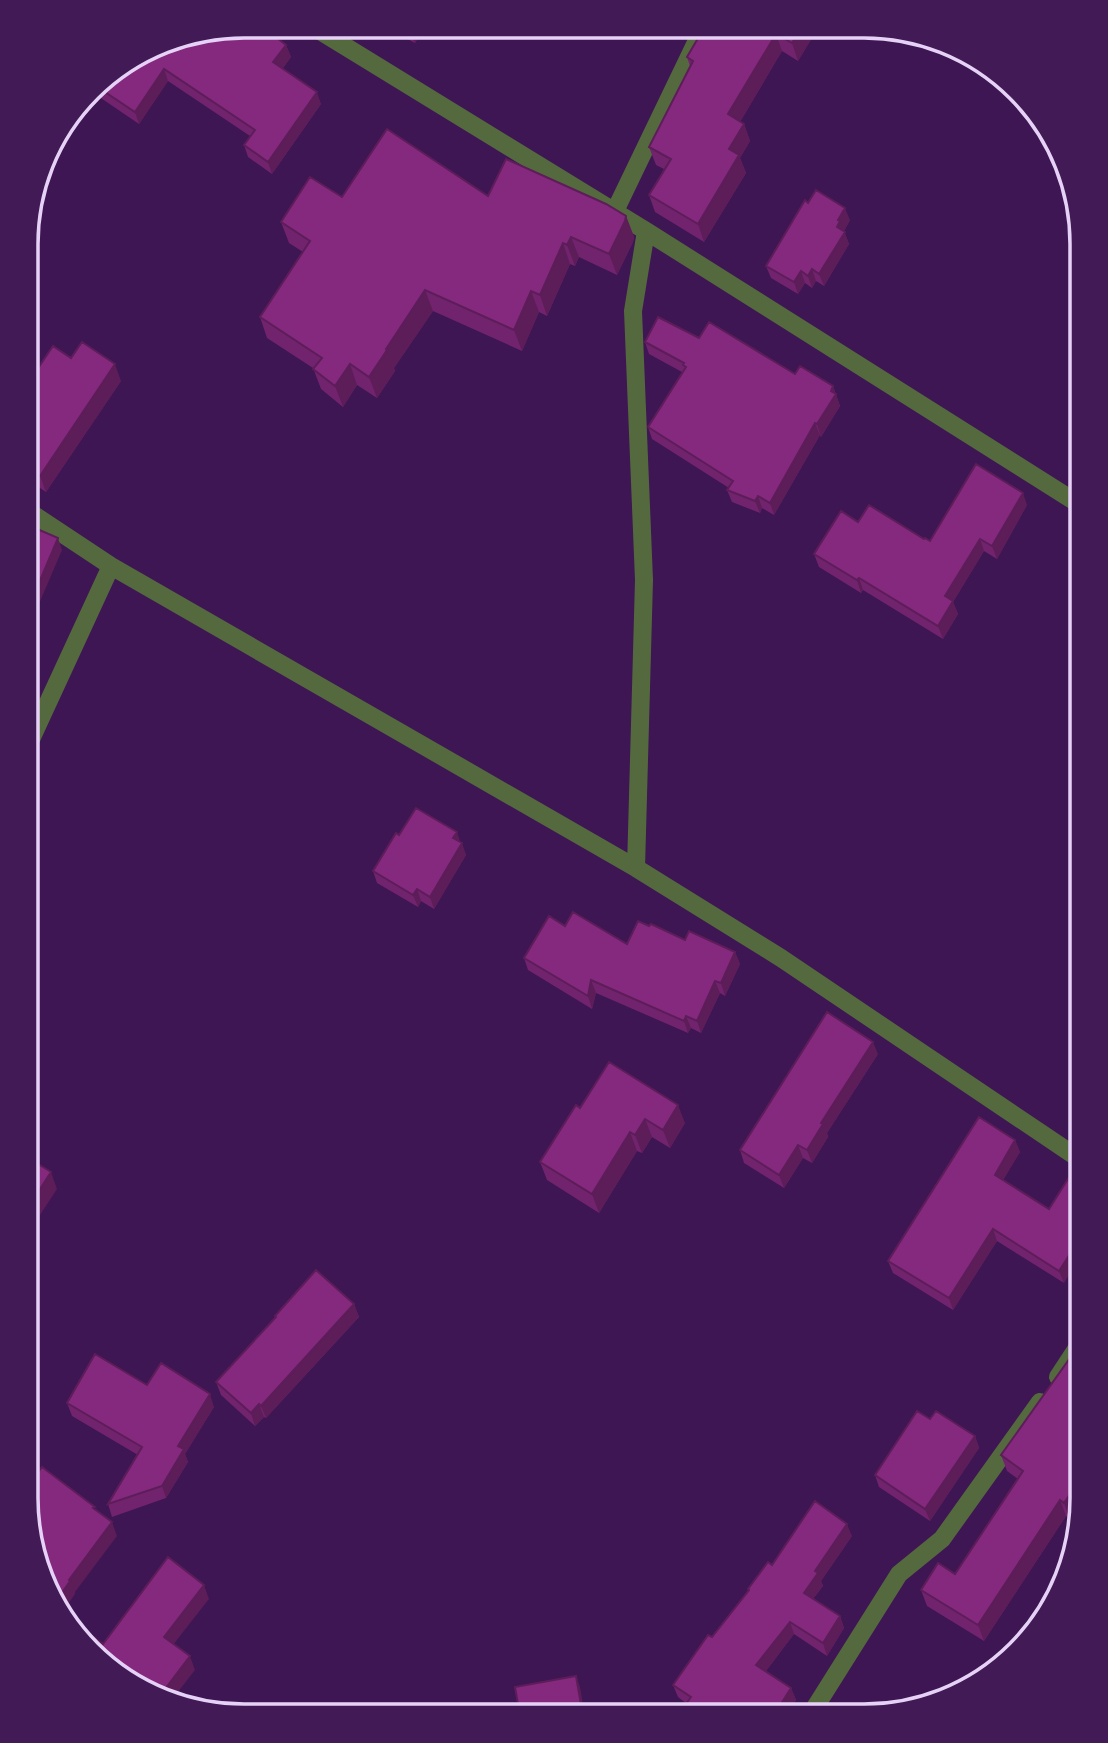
<svg xmlns="http://www.w3.org/2000/svg" width="1108" height="1743" viewBox="0 0 1108 1743" font-family="Inter,sans-serif">
<style>
.lines{fill:none;stroke-linecap:round;stroke-linejoin:round}
.minor{stroke:#546a3e;stroke-width:18}
.wall{fill:#72236d}
.shaded-wall{fill:#5d1d59}
.building{fill:#85297f;stroke:#5d1d59;stroke-width:2}
.rim{fill:none;stroke:#e7d2f7;stroke-width:3.5}
</style>
<rect width="100%" height="100%" fill="#3d1653"/>
<g class="lines">
<path class="minor" d="M312,26L646,231L1082,506
M614,213L703,28
M28,511L111,566L636,868L781,958L1081,1160
M27,748L111,566
M636,868L644,580L633,311L646,231
M1058,1377L1081,1342
M809,1717L899,1574L942,1539L1040,1402"/>
</g>
<path class="wall" d="M385,27H424L415,43Z
M704,28H818L798,61L782,51L740,122L744,124L750,141L740,158L746,173L704,242L655,212L649,195L664,169L656,165L649,147L690,66L687,57Z
M286,45L291,57L283,68L321,104L272,174L248,157L244,145L250,136L168,81L139,124L92,92L100,81Z
M488,196L626,216L634,237L633,242L617,275L579,257L575,266L570,264L547,316L539,312L522,351L433,311L394,368L395,371L377,398L357,385L343,407L321,389L313,368L267,338L260,317L303,252L289,243L281,222L342,197Z
M850,220L844,231L849,244L824,286L816,281L812,288L805,283L798,294L771,278L766,266Z
M699,338L795,374L833,386L840,406L821,437L820,435L774,515L762,508L760,513L732,502L727,490L729,488L652,439L648,427L682,372L649,354L645,342Z
M71,358L121,381L46,492L28,480V383Z
M1027,505L997,559L984,551L953,602L958,614L943,639L863,590L861,593L819,567L814,554L858,522L930,541Z
M399,835L461,842L466,855L434,909L421,901L418,907L377,883L373,871Z
M565,926L627,944L649,926L685,940L735,952L740,964L725,996L720,993L701,1033L691,1028L688,1033L596,993L592,1009L528,970L524,958Z
M878,1054L827,1133L828,1137L812,1163L803,1158L784,1188L744,1163L740,1150Z
M580,1108L685,1123L670,1148L652,1137L642,1153L637,1151L599,1213L547,1180L540,1162Z
M1015,1140L1020,1152L1003,1180L1049,1209L1064,1283L997,1241L953,1310L893,1273L888,1261Z
M354,1304L359,1317L266,1418L264,1417L255,1426L221,1395L216,1382L276,1318L275,1316Z
M1070,1358V1519L1066,1516L984,1641L927,1606L921,1590L955,1574L1018,1479L1007,1471L1001,1455Z
M147,1385L214,1407L185,1454L188,1462L166,1498L112,1517L108,1504L138,1455L72,1416L67,1403Z
M930,1419L975,1436L979,1448L930,1521L879,1487L875,1475Z
M852,1536L821,1581L823,1586L813,1599L840,1616L844,1628L827,1656L794,1634L766,1671L791,1688L796,1700L787,1713L788,1717L691,1716L687,1704L678,1697L673,1685L748,1591V1589L772,1565Z"/>
<path class="shaded-wall" d="M412,27H424L415,43L410,31Z
M801,28H818L798,61L792,43Z
M776,34L782,51L734,132L728,114Z
M286,45L291,57L278,74L273,62Z
M164,69L168,81L139,124L135,112Z
M317,92L321,104L272,174L268,162Z
M744,124L750,141L740,158L746,173L704,242L698,224L729,149Z
M845,208L850,220L844,231L849,244L824,286L819,274L838,220Z
M626,216L634,237L633,242L617,275L609,254Z
M571,237L579,257L575,266L567,245Z
M563,243L570,264L547,316L540,295Z
M812,269L816,281L812,288L808,276Z
M801,271L805,283L798,294L794,282Z
M425,290L433,311L394,368L395,371L377,398L369,377L386,349Z
M531,291L539,312L522,351L514,330Z
M115,364L121,381L46,492L40,476Z
M350,364L357,385L343,407L335,386Z
M833,386L840,406L821,437L817,424Z
M815,423L820,435L774,515L770,503Z
M1023,493L1027,505L997,559L992,546Z
M758,496L762,508L760,513L755,501Z
M58,538L62,550L27,632L28,609Z
M980,539L984,551L953,602L958,614L943,639L938,626L945,596Z
M859,578L863,590L861,593L857,580Z
M457,832L461,844L453,838Z
M462,843L466,855L434,909L430,897Z
M417,889L421,901L418,907L413,895Z
M735,952L740,964L725,996L721,983Z
M591,980L596,993L592,1009L588,996Z
M715,981L720,993L701,1033L697,1021Z
M686,1016L691,1028L688,1033L684,1021Z
M873,1042L878,1054L827,1133L828,1137L812,1163L807,1150L821,1123Z
M678,1105L685,1123L670,1148L663,1130Z
M645,1119L652,1137L642,1153L635,1135Z
M630,1132L637,1151L599,1213L592,1194Z
M1015,1140L1020,1152L999,1187L995,1175Z
M798,1145L803,1158L784,1188L779,1175Z
M51,1172L57,1189L27,1235V1209Z
M993,1229L997,1241L953,1310L949,1298Z
M1081,1237V1256L1064,1283L1059,1271Z
M354,1304L359,1317L266,1418L261,1406Z
M210,1394L214,1407L185,1454L188,1462L166,1498L162,1486L178,1446Z
M259,1404L264,1417L255,1426L251,1413Z
M975,1436L979,1448L930,1521L925,1509Z
M1081,1478V1502L1070,1519L1064,1503Z
M1060,1500L1066,1516L984,1641L978,1625Z
M112,1522L117,1536L75,1592V1594L64,1610L57,1600L69,1580Z
M847,1524L852,1536L821,1581L823,1586L808,1605L804,1593L815,1571Z
M204,1585L209,1599L169,1650L164,1637Z
M840,1616L844,1628L827,1656L823,1643Z
M790,1622L794,1634L761,1677L756,1665Z
M190,1656L195,1670L174,1697L162,1693Z
M576,1676L580,1687L585,1716H583Z
M791,1688L796,1700L787,1713L788,1717H777L781,1704Z"/>
<path class="building" d="M245,26H262L286,45L273,62L317,92L268,162L244,145L255,130L164,69L135,112L96,86L100,81L161,43Z
M403,27H412L410,31Z
M704,28H801L792,43L776,34L728,114L744,124L729,149L739,155L698,224L649,195L671,159L649,147L693,61L687,57Z
M387,129L488,196L506,159L606,204L626,216L625,221L609,254L571,237L567,245L563,243L540,295L531,291L514,330L425,290L386,349L387,350L369,377L350,364L335,386L313,369L322,358L260,317L310,241L281,222L310,177L342,197Z
M816,190L845,208L838,220L840,221L837,227L845,232L819,274L812,269L808,276L801,271L794,282L766,266L805,200L808,203Z
M658,317L699,338L709,322L795,374L800,366L833,386L831,391L836,394L817,424L815,423L770,503L758,496L755,501L727,490L733,481L648,427L686,367L683,365L684,363L645,342Z
M82,342L115,364L40,476L28,468V383L53,346L71,358Z
M976,464L1023,493L992,546L980,539L945,596L953,601L938,626L859,578L857,580L814,554L841,511L858,522L869,505L924,539L925,538L930,541Z
M28,525L58,538L28,609Z
M416,808L457,832L453,838L462,843L430,897L417,889L413,895L373,871L396,833L399,835Z
M573,912L627,944L638,921L649,926L651,924L685,940L689,931L735,952L721,983L715,981L697,1021L686,1016L684,1021L591,980L588,996L524,958L549,916L565,926Z
M827,1012L873,1042L821,1123L823,1124L807,1150L798,1145L779,1175L740,1150Z
M609,1062L678,1105L663,1130L645,1119L635,1135L630,1132L592,1194L540,1162L576,1105L580,1108Z
M979,1117L1015,1140L995,1175L1049,1209L1068,1179L1081,1188V1237L1059,1271L993,1229L949,1298L888,1261Z
M27,1157L51,1172L27,1209Z
M316,1270L354,1304L261,1406L259,1404L251,1413L216,1382L276,1317L275,1316Z
M1081,1350V1478L1064,1503L1060,1500L978,1625L921,1590L938,1563L955,1574L1023,1471L1001,1455L1070,1358L1074,1361Z
M95,1354L147,1385L161,1363L210,1394L178,1446L184,1449L162,1486L108,1504L142,1447L67,1403Z
M917,1411L930,1419L936,1411L975,1436L925,1509L875,1475Z
M42,1467L95,1507L93,1508L112,1522L69,1580L70,1581L57,1600L43,1582L26,1498V1488Z
M815,1501L847,1524L815,1571L818,1573L804,1593L840,1616L823,1643L790,1622L756,1665L791,1688L781,1704L784,1706L777,1717L704,1716L686,1704L691,1697L673,1685L708,1635L712,1637L749,1590L748,1589L768,1562L772,1565Z
M168,1557L204,1585L164,1637L190,1656L162,1693L112,1672L74,1623L103,1644Z
M576,1676L583,1716H511L510,1711L519,1710L515,1687Z"/>
<path d="M0 0H1108V1743H0ZM244 38H864A206 206 0 0 1 1070 244V1498A206 206 0 0 1 864 1704H244A206 206 0 0 1 38 1498V244A206 206 0 0 1 244 38Z" fill="#411a56" fill-rule="evenodd"/>
<path class="rim" d="M244 38H864A206 206 0 0 1 1070 244V1498A206 206 0 0 1 864 1704H244A206 206 0 0 1 38 1498V244A206 206 0 0 1 244 38Z"/>
</svg>
